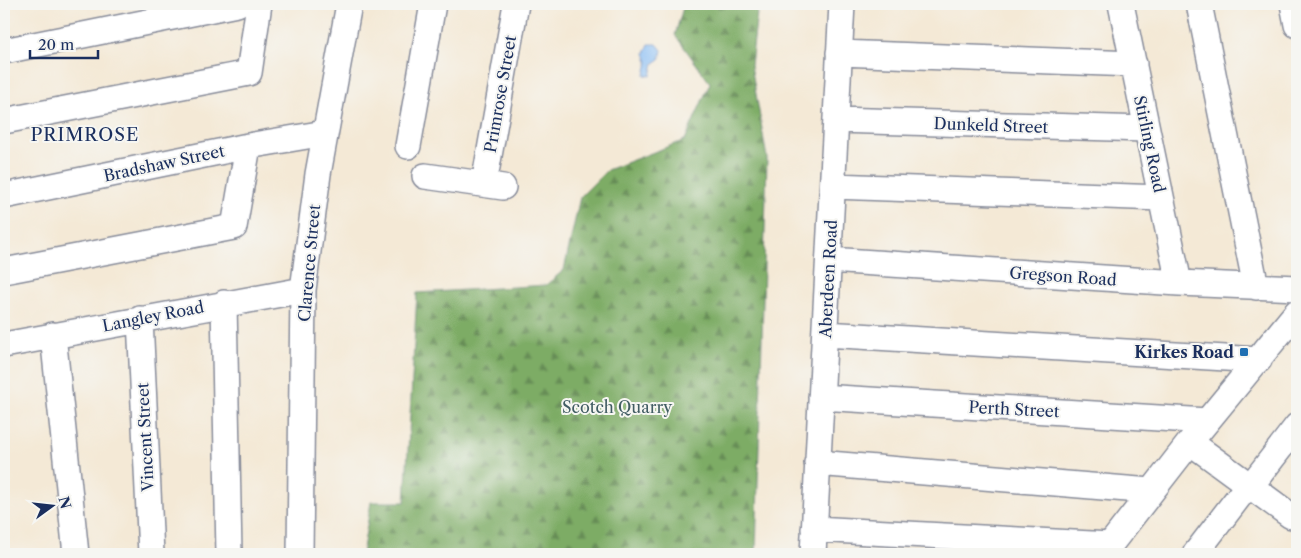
<svg xmlns="http://www.w3.org/2000/svg" width="1301" height="558" viewBox="0 0 1301 558" font-family="'Libre Caslon Text',serif">
<style>
.forest{fill:url(#forest-firs);stroke:#4c6e62}
.water{fill:#86bcf5;stroke:#5076aa}
.lines{fill:none;stroke-linecap:round;stroke-linejoin:round}
.minor-casing{stroke:#888c9a;stroke-width:28}
.minor{stroke:#fff;stroke-width:25}
.poi-dot{fill:#1f6fb2;stroke:#f6f6f2;stroke-width:2}
.labels{text-anchor:middle;stroke-width:4;stroke-linejoin:round;paint-order:stroke}
.street-label{font-size:16px;fill:#1b2f5e;stroke:#f6f6f2}
.poi-label{font-size:16px;font-weight:bold;fill:#1b2f5e;stroke:#f6f6f2;text-anchor:end}
.park-label{font-size:16px;fill:#425d64;stroke:#f6f6f2}
.neighbourhood-label{font-size:18px;letter-spacing:1px;fill:#1b2f5e;stroke:#f6f6f2}
</style>
<defs>
<pattern id="forest-firs" width="22" height="20" patternUnits="userSpaceOnUse" patternTransform="scale(1.25)"><rect width="22" height="20" fill="#7dac65"/><path d="M5 1l3.5 6h-7zM16 11l3.5 6h-7z" fill="#668c56"/></pattern>
</defs>
<rect width="100%" height="100%" fill="#f6f6f2"/>
<filter id="ink" filterUnits="userSpaceOnUse"><feTurbulence type="fractalNoise" baseFrequency=".02" numOctaves="2"/><feDisplacementMap in="SourceGraphic" scale="10" xChannelSelector="R" yChannelSelector="G"/><feConvolveMatrix kernelMatrix="1 2 1 2 8 2 1 2 1" color-interpolation-filters="sRGB"/></filter>
<filter id="wash" filterUnits="userSpaceOnUse"><feTurbulence type="fractalNoise" baseFrequency=".0096" numOctaves="4" result="noise"/><feDisplacementMap in="SourceGraphic" scale="20" xChannelSelector="R" yChannelSelector="G"/><feGaussianBlur stdDeviation="1.12" result="paint"/><feColorMatrix in="noise" values="0 0 0 0 0 0 0 0 0 0 0 0 0 0 0 0 0 1.4 0 .05"/><feComposite in="paint" operator="in"/></filter>
<g filter="url(#wash)">
<rect width="100%" height="100%" fill="#f4e9d6"/>
<path class="forest" d="M684,4H758L751,65L767,158L756,554H595L588,546L569,554H362L371,502H405L417,293L546,285L564,270L580,197L607,170L685,140L710,83L675,35Z"/>
<path class="water" d="M649,44H657L662,50L660,59L654,63L651,76L645,75L648,62L645,53Z"/>
</g>
<g filter="url(#ink)">
<g class="lines">
<g class="minor-casing">
<path id="minor" d="M1121,4L1179,283
M1199,4L1256,287
M1293,4L1297,25
M4,51L237,4
M839,53L1134,64
M836,120L1146,129
M4,121L249,73L259,4
M408,146L433,4
M425,176L503,187
M484,184L516,4
M833,186L1161,198
M4,196L248,146L325,133
M829,260L1179,283L1297,288
M4,271L234,227L248,146
M224,303L229,554
M140,319L151,554
M825,334L1259,360
M53,335L76,554
M4,345L303,290
M821,397L1207,421
M1190,442L1291,516H1297
M817,463L1151,491
M814,529L1110,545
M300,554L303,290L318,174L349,4
M813,554L842,4
M1103,554L1190,442L1297,312
M1195,554L1241,494L1250,487L1297,426"/>
</g>
<use href="#minor" class="minor"/>
</g>
</g>
<rect class="poi-dot" x="1239" y="347" width="10" height="10" rx="2.5"/>
<g class="labels">
<g class="street-label">
<text transform="translate(500 94) rotate(-80)" y="6">Primrose Street</text>
<text transform="translate(991 125) rotate(2)" y="6">Dunkeld Street</text>
<text transform="translate(1150 144) rotate(78)" y="6">Stirling Road</text>
<text transform="translate(164 163) rotate(-12)" y="6">Bradshaw Street</text>
<text transform="translate(309 263) rotate(-85)" y="6">Clarence Street</text>
<text transform="translate(1063 276) rotate(4)" y="6">Gregson Road</text>
<text transform="translate(828 279) rotate(-87)" y="6">Aberdeen Road</text>
<text transform="translate(153 316) rotate(-11)" y="6">Langley Road</text>
<text transform="translate(1014 409) rotate(3)" y="6">Perth Street</text>
<text transform="translate(145 437) rotate(-93)" y="6">Vincent Street</text>
</g>
<g class="poi-label">
<text x="1234" y="358">Kirkes Road</text>
</g>
<g class="park-label">
<text x="617" y="413">Scotch Quarry</text>
</g>
<g class="neighbourhood-label">
<text x="85" y="141">PRIMROSE</text>
</g>
</g>
<rect width="1301" height="558" fill="none" stroke="#f6f6f2" stroke-width="20"/>
<g transform="translate(52 506) rotate(75)" stroke="#f6f6f2" stroke-width="4" paint-order="stroke">
<path d="M0-4L9 19L0 12L-9 19Z" fill="#1b2f5e"/>
<text y="-8" font-size="14" font-weight="bold" text-anchor="middle" fill="#1b2f5e">N</text>
</g>
<path d="M30 50v8h68v-8" fill="none" stroke="#1b2f5e" stroke-width="2.5"/>
<text x="38" y="50" font-size="15" fill="#1b2f5e" stroke="#f6f6f2" stroke-width="4" paint-order="stroke">20 m</text>
</svg>
